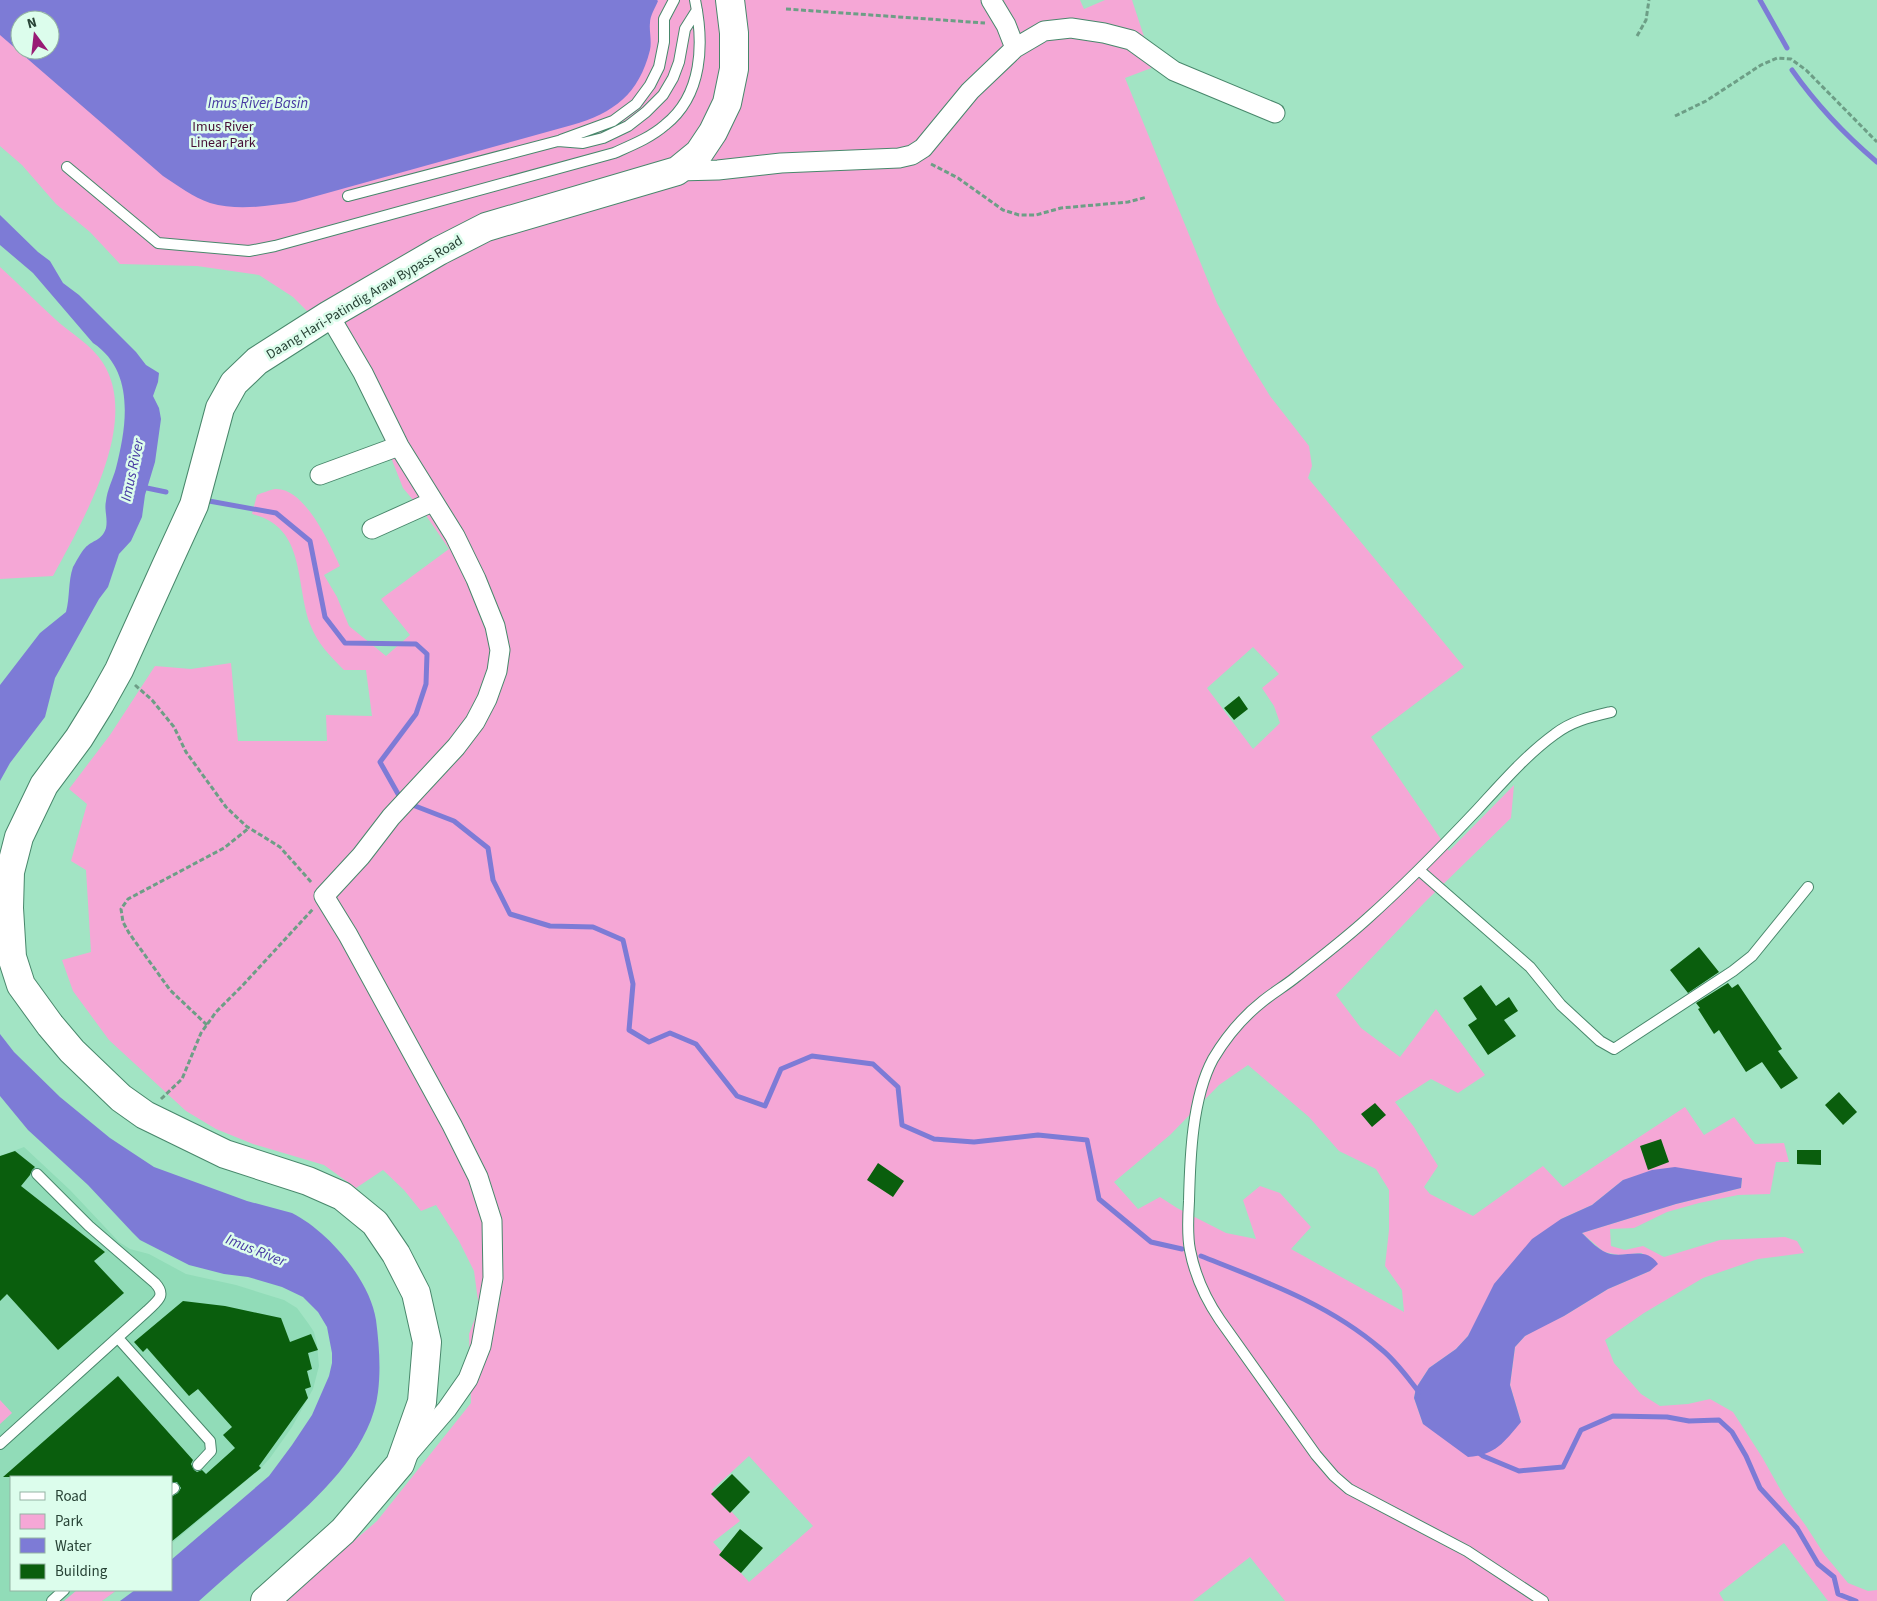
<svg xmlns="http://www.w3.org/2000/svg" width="1877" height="1601" viewBox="0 0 1877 1601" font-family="'Source Sans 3',sans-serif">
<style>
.built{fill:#91dcb8}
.green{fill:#f5a7d6;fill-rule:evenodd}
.water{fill:#7d7bd6;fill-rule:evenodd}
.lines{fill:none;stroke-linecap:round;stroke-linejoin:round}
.stream{stroke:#7d7bd6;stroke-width:5}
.building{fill:#0a5e0d}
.lane-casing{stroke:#48876b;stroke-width:12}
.street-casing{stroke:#48876b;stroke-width:21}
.secondary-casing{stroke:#48876b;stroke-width:30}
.path{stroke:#6d9e86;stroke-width:3;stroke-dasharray:5 2.5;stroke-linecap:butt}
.lane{stroke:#fff;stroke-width:10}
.street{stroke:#fff;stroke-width:19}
.secondary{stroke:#fff;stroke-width:28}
.labels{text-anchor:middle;stroke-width:5;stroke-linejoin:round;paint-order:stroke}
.park-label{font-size:14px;fill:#470e35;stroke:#dcfdec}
.street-label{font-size:14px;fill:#284336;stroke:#dcfdec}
.water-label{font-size:15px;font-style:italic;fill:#4637a2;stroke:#dcfdec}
</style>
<rect width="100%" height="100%" fill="#a2e4c4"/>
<path class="built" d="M24,1147L70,1190L119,1242L130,1249L149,1254L186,1274L236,1285L284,1300L297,1308L308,1323L314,1332L317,1344L319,1366L313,1389L292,1427L270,1458L261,1468L171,1544V1477H11V1590H117L102,1601H0V1156Z"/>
<path class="green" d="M0,0H1080L1084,9L1105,0H1132L1154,67L1125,78L1217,303L1246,357L1270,396L1309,446L1312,466L1308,478L1464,667L1371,737L1449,851L1514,785L1511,818L1425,902L1336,995L1361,1028L1400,1057L1436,1009L1485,1075L1458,1093L1431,1079L1395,1102L1414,1127L1438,1166L1424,1187L1430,1194L1473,1216L1543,1166L1563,1187L1685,1107L1704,1135L1734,1117L1755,1144L1784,1143L1789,1162H1776L1770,1194L1738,1195L1699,1203L1667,1212L1634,1228L1610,1229L1611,1246L1625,1250L1643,1246L1664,1257L1720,1240L1785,1237L1797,1241L1804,1253L1758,1259L1703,1278L1644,1313L1605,1340L1614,1363L1641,1394L1660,1406L1688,1404L1710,1399L1733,1412L1762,1457L1784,1496L1806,1526L1824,1554L1848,1583L1868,1591L1877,1590V1601H1828L1784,1543L1719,1593L1724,1601H1285L1250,1557L1193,1601H284L377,1521L471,1403L469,1334L479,1308L474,1271L459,1241L436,1205L421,1211L404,1190L383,1170L356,1188L324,1165L253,1144L216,1129L186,1111L109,1040L73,991L62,960L91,952L86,870L71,861L87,804L69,789L110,735L155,666L191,669L231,663L238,741H327L326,715L372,716L366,670H344C330,656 317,643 310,624C295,582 306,527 252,514L257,495C262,493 270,490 275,489C305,487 330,545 340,566L324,575L337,597L349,626L386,656L410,635L381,599L449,549L425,514L403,488L379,427L354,376L326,330L293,297L259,275L197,266L120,264L90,232L56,204L22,165L0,146ZM20,20H50V50H20ZM1253,647L1279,674L1262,688L1274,706L1280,723L1253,749L1207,688ZM1248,1065L1309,1117L1339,1151L1376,1169L1389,1190V1230L1385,1266L1402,1290L1404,1312L1291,1249L1311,1227L1280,1193L1260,1186L1243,1200L1256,1239L1226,1233L1177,1208L1160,1197L1138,1209L1114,1182L1170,1135L1219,1085ZM1742,1178L1741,1188L1676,1204L1582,1233L1604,1252L1619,1255L1642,1253L1650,1271L1608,1289L1564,1316L1542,1326L1525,1336L1515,1347L1510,1385L1521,1422L1423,1424L1414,1398L1416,1388L1429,1368L1456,1349L1468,1336L1481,1314L1561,1219L1592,1205L1623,1180ZM749,1456L813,1526L749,1582L713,1542L740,1521L712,1490Z
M0,267C19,284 36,302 55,319C70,333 92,345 103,363C141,423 82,522 53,576L0,579Z
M0,1400L12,1413L0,1424Z
M77,1590H117L102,1601H64Z"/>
<path class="water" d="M0,0H657L658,1C655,8 650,16 650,23C649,31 652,41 650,50C639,94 614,113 572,125L295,202C268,206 237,211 210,203C193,197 178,186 163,176L0,35ZM20,20H50V50H20Z
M0,215L38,252L50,261L63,283L79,295L136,352L146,365L159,373L158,382L153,396L159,408L161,419L155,462L145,495L142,517L131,541L119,554L108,587L99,599L55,678L45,717L10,763L0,781V685L40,633L66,612C70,598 68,581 73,567C76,562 81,552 85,548C92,540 102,541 106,528C108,518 104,510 106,501C107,490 113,479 116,468C127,425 135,371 93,343L33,273L0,245Z
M0,1034L14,1052L60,1097L110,1138L154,1167L247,1201L292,1213C328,1231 370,1280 376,1320C379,1343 381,1369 378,1392C370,1460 296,1517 248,1558C231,1572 215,1587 199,1601H120L135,1590H171V1560L269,1476L292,1445L312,1415L329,1376L332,1363V1353L327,1327L318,1312L303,1297L282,1287L248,1277L224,1274L189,1265L140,1240L132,1232L88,1185L28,1130L0,1096Z
M1675,1167L1742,1178L1741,1188L1676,1204L1582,1233C1588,1239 1596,1247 1603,1251C1621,1262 1644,1243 1658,1264L1650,1271L1608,1289L1564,1316L1525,1336L1515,1347L1510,1385L1521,1422C1504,1442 1496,1455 1468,1457L1423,1424L1414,1398L1416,1388L1429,1368L1456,1349L1468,1336L1494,1284L1532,1239L1561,1219L1592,1205L1623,1180L1652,1170Z"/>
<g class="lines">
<path class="stream" d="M1760,0L1787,48
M1792,70C1816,104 1845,135 1877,162
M142,487L166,492
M209,501L276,513L310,541L325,617L345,643L416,644L427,654L426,684L416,714L380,762L402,801
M410,804L454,821L488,848L493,880L510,914L550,926L593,927L623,940L633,984L629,1030L649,1042L670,1033L696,1044L737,1096L765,1106L781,1069L812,1056L873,1064L898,1087L902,1125L934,1139L974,1142L1038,1135L1087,1140L1099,1199L1151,1242L1182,1249
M1201,1256C1264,1281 1329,1304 1381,1349C1396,1361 1407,1377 1419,1392
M1479,1453L1483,1456L1519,1471L1563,1467L1581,1430L1613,1416L1667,1417L1689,1421L1719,1420L1732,1432L1746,1456L1760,1488L1797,1528L1818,1564L1834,1577L1838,1594L1856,1601"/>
</g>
<path class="building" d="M1239,696L1248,709L1234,720L1224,708Z
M1699,947L1719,972L1688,993L1670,970Z
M1728,983L1732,988L1738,984L1782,1049L1778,1051L1798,1078L1781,1089L1762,1062L1746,1072L1719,1030L1714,1034L1698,1009L1700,1008L1696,1003Z
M1481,985L1496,1006L1509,997L1518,1011L1504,1020L1516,1036L1488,1055L1468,1025L1477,1019L1463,998Z
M1839,1092L1857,1112L1843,1125L1825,1105Z
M1375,1103L1386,1115L1372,1127L1361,1114Z
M1661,1139L1669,1162L1648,1170L1640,1146Z
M1797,1150H1821V1165L1797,1164Z
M15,1151L35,1167L32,1170L30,1175L21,1186L105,1252L94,1261L124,1293L58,1350L7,1294L0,1301V1156Z
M878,1163L904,1181L893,1197L867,1180Z
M183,1301L225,1306L281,1318L290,1342L311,1334L318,1350L308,1353L312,1369L307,1371L311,1387L305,1389L308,1398L259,1466L261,1468L171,1542V1497L178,1493L181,1488L177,1482H171V1477H3L118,1376L193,1460L191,1464L194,1470L197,1472L202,1470L206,1474L235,1448L223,1435L232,1427L198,1389L189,1396L147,1348L143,1352L134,1342Z
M732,1474L750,1492L730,1513L711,1494Z
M740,1529L763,1548L741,1573L719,1555Z"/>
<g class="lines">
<g class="lane-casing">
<path id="lane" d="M561,140L613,121L636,104L650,85L659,67L664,42V19L674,0
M67,167L158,243L249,251L275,246L614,153C632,145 650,138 665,125C703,95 704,43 695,0
M348,196L558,141L583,143L603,138L628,126L646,112L663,95L673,78L679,62L685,29L697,10
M1419,870L1530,967L1561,1005L1600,1041L1614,1049L1733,971L1752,956L1808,887
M118,1338L210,1441L211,1451L198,1465
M0,1444L147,1311C157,1301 167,1296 155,1283L89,1226L37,1174
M171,1490L174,1488
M52,1601L64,1590
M1543,1601L1467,1551L1349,1489L1334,1476L1316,1455L1220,1320C1205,1298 1195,1276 1190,1250C1187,1235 1188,1217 1189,1201C1190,1158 1192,1098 1213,1059C1226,1037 1244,1016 1263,1001C1274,992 1285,986 1296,977C1320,958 1345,939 1368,918C1406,884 1442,847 1477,810C1501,784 1526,755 1555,734C1572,721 1590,717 1611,712"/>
</g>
<g class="street-casing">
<path id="street" d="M991,0L1006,25L1015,48
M677,171L718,170L781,163L899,158L912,155L923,148L970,91L1015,48L1044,31L1071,28L1104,33L1131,40L1174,71L1275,113
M329,315L363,373L399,446L455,536L476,579L495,626L500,650L497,671L487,699L475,722L456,747L391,817L361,856L324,896L348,935L452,1125L478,1177L492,1221L493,1278L481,1346L468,1379L447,1409L409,1453
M320,475L399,446
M372,529L432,502"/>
</g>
<g class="secondary-casing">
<path id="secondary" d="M265,1601L343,1531L400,1464L422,1402L427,1342L416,1293L396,1254L375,1223L342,1196L308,1181L225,1154L145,1115L121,1098L72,1051L50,1025L21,985L12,957L9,908L10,872L19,837L44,785L79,738L100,704L119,670L166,566L194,505L220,408L234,383L257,361L329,315L439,251L486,227L677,171L699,153L713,132L727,103L734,69V33L730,0"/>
</g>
<path class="path" d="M786,9L985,23
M1637,36L1646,20L1649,0
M1675,116L1706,101L1761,65L1777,58L1791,59L1806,70L1877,142
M931,164L958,178L1003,210L1019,215H1036L1061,208L1128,202L1147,197
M135,685L152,700L174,727L186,752L226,807L246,826L280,847L312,883
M207,1025L170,990L129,933L123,922L121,909L128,899L224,848L249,828
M161,1099L182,1079L201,1033L216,1012L242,986L313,909"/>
<use href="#lane" class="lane"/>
<use href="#street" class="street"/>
<use href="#secondary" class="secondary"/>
</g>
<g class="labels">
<g class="park-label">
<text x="223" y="131">Imus River<tspan x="223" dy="16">Linear Park</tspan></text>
</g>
<g class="street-label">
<text transform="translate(364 297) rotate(-31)" y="5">Daang Hari-Patindig Araw Bypass Road</text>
</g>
<g class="water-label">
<text x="258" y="108">Imus River Basin</text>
<text transform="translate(132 470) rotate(-78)" y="5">Imus River</text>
<text transform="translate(256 1250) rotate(22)" y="5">Imus River</text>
</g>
</g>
<rect x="10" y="1476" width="162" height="115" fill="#dcfdec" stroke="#94b3a3"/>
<rect x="20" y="1492" width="25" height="8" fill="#ffffff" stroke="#94b3a3"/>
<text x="55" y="1501" font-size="15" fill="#284336">Road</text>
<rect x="20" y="1514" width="25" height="15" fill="#f5a7d6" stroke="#94b3a3"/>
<text x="55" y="1526" font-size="15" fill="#284336">Park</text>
<rect x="20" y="1538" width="25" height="15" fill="#7d7bd6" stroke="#94b3a3"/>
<text x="55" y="1551" font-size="15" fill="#284336">Water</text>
<rect x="20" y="1564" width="25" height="15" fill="#0a5e0d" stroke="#94b3a3"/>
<text x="55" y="1576" font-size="15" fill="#284336">Building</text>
<g transform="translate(35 35) rotate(345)"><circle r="24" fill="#dcfdec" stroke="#94b3a3"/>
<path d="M0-4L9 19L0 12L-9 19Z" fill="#981b74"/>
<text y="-8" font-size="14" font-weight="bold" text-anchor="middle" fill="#284336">N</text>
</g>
</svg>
